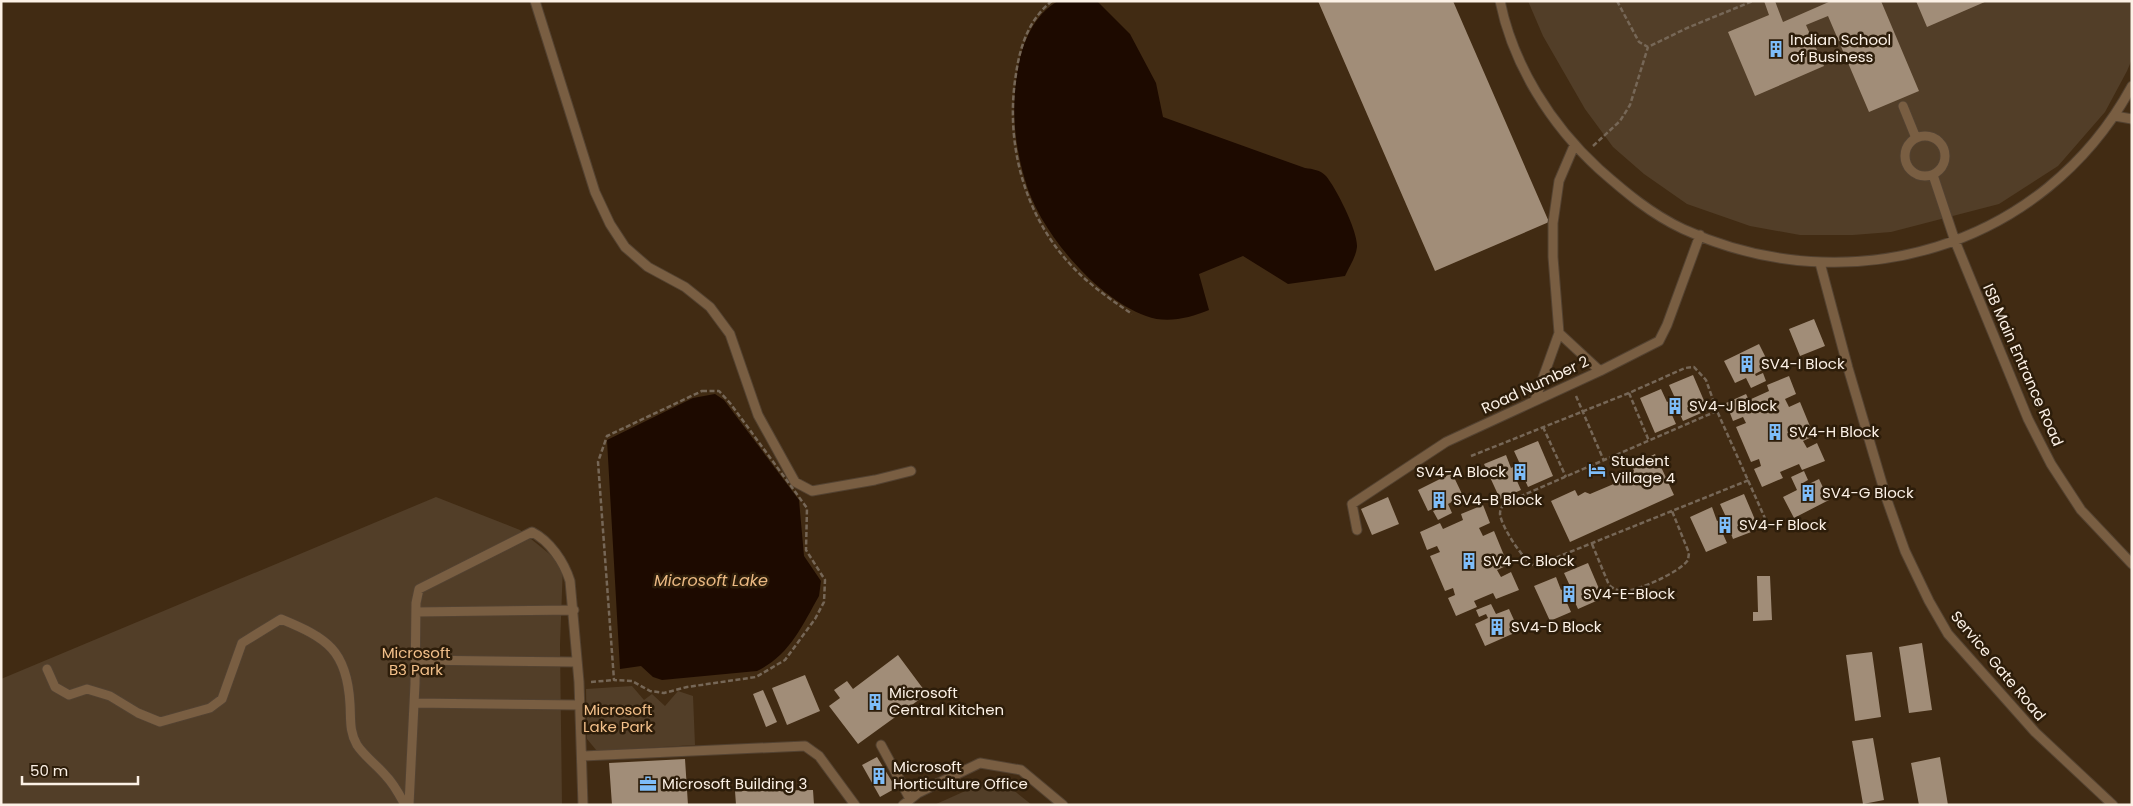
<svg xmlns="http://www.w3.org/2000/svg" width="2133" height="806" viewBox="0 0 2133 806" font-family="Poppins,sans-serif">
<style>
.built{fill:#412b13}
.green{fill:#523e28}
.water{fill:#1d0a00}
.building{fill:#a18d78}
.lines{fill:none;stroke-linecap:round;stroke-linejoin:round}
.lane-casing{stroke:#534231;stroke-width:11}
.path{stroke:#766757;stroke-width:2.5;stroke-dasharray:5 2.5;stroke-linecap:butt}
.lane{stroke:#795e42;stroke-width:9}
.labels{text-anchor:middle;stroke-width:5;stroke-linejoin:round;paint-order:stroke}
.poi-label{font-size:15px;fill:#fcf1e6;stroke:#2d1d0a;text-anchor:start}
.street-label{font-size:15px;fill:#fcf1e6;stroke:#2d1d0a}
.park-label{font-size:15px;fill:#f3c08a;stroke:#2d1d0a}
.water-label{font-size:16px;font-style:italic;fill:#eab882;stroke:#2d1d0a}
</style>
<rect width="100%" height="100%" fill="#372614"/>
<path class="built" d="M1,1H2132V805H1Z"/>
<path class="green" d="M1528,1H2132V59L2127,71L2105,112L2058,166L1999,204L1891,232L1853,235H1800L1750,226L1687,204L1644,174L1613,147L1585,109L1543,36Z
M436,497L520,530L563,565L560,645L562,805H1V679Z
M632,686L644,700L652,694L665,706L678,691L693,696L695,745L597,751L587,739L586,689Z
M983,783L1012,789L1032,805H934Z"/>
<path class="water" d="M1058,1H1097L1130,34L1156,83L1163,117L1305,168C1313,169 1320,170 1326,176C1336,188 1358,231 1357,247C1356,257 1349,267 1345,276L1288,284L1243,256L1199,274L1209,310C1189,318 1167,324 1146,316C1096,298 1039,231 1025,180C1014,143 1011,106 1018,68C1023,41 1034,15 1058,1Z
M715,394L724,400L799,500L804,556L821,581L819,596C802,626 789,656 757,671L662,680L653,677L641,666L620,669L607,440L693,398Z"/>
<path class="building" d="M1318,1H1453L1549,222L1435,271Z
M1764,1H1775L1783,22L1831,1H1881L1919,91L1869,112L1828,16L1806,25L1824,66L1755,96L1728,32L1769,15Z
M1916,1H1987L1927,27Z
M1814,319L1825,346L1800,356L1789,329Z
M1759,344L1770,366L1755,374L1756,376L1763,373L1766,381L1751,388L1746,378L1735,383L1724,361Z
M1693,375L1708,410L1683,421L1679,412L1672,415L1676,424L1655,433L1640,398L1661,389L1667,402L1675,398L1669,385Z
M1789,376L1796,394L1785,399L1789,407L1800,402L1814,436L1803,441L1807,448L1817,443L1825,461L1802,470L1799,464L1780,472L1783,478L1762,487L1754,469L1761,466L1759,459L1751,462L1736,427L1746,423L1743,417L1733,421L1726,403L1746,394L1749,400L1769,391L1767,385Z
M1538,441L1553,476L1528,487L1524,478L1517,481L1521,490L1500,499L1484,464L1506,455L1511,468L1520,464L1514,451Z
M1655,454L1674,495L1570,542L1551,501L1575,490L1578,496L1585,492L1590,494L1616,483L1634,471L1632,465Z
M1804,471L1808,480L1801,484L1803,487L1819,479L1829,500L1794,518L1783,497L1797,490L1791,477Z
M1452,473L1463,496L1448,504L1452,513L1438,520L1433,511L1440,508L1439,506L1428,511L1418,490Z
M1744,494L1759,529L1733,539L1730,531L1723,534L1727,543L1706,552L1690,517L1712,507L1717,521L1726,517L1720,504Z
M1388,497L1399,524L1372,535L1361,509Z
M1483,505L1490,523L1479,528L1483,536L1494,531L1508,565L1497,570L1501,577L1511,572L1519,590L1496,599L1493,593L1474,601L1477,607L1456,616L1448,598L1455,595L1453,588L1445,591L1430,556L1440,552L1437,546L1427,550L1420,532L1440,523L1443,529L1463,520L1461,514Z
M1588,563L1603,598L1578,609L1574,600L1567,603L1571,612L1550,621L1534,586L1556,577L1561,590L1570,586L1564,573Z
M1757,576H1770L1772,620L1753,621V612H1758Z
M1491,604L1496,614L1509,609L1519,631L1485,646L1475,624L1488,618L1486,614L1479,617L1476,610Z
M1922,643L1932,710L1909,713L1899,647Z
M1872,652L1881,717L1855,721L1846,655Z
M898,655L927,694L858,744L829,706L840,698L834,690L847,681L853,689Z
M805,675L820,711L787,725L772,688Z
M763,690L777,722L766,727L753,694Z
M1873,738L1884,800L1863,804L1852,741Z
M877,757L896,788L880,797L862,765Z
M1940,757L1948,805H1919L1911,763Z
M685,759L688,805H612L609,763Z
M813,790L814,805H736L735,791Z"/>
<g class="lines">
<g class="lane-casing">
<path id="lane" d="M535,1L595,192L610,224L625,247L648,267L685,287L710,307L730,334L758,415L795,482L812,491L875,480L911,471
M1500,1C1513,65 1551,125 1599,169C1625,192 1651,214 1683,229C1849,305 2044,248 2132,86
M1903,106L1916,138
M2115,116L2132,119
M1905 156a20 20 0 1 1 40 0a20 20 0 1 1-40 0Z
M1933,175L1955,241L2028,419L2051,464L2081,510L2132,564
M1820,263L1848,368L1887,500L1905,551L1929,601L1948,634L2035,732L2113,805
M1559,333L1600,371
M1535,400L1559,333L1553,257V223L1559,181L1574,146
M1357,530L1352,504L1446,442L1600,371L1659,341L1667,325L1700,235
M416,612L574,610
M415,660L577,662
M47,669L55,687L69,695L87,689L110,696L138,713L160,722L210,708L222,699L242,643L281,619C327,638 347,650 350,704C351,719 349,731 357,745C365,757 377,765 386,776C394,784 399,794 405,805
M415,703L580,705
M881,745L910,799
M583,756L805,746L819,756L855,805
M409,805L415,684L416,603L419,589L532,532C550,541 564,562 570,581L579,682L583,805
M903,805L918,793L980,763L1021,770L1063,805"/>
</g>
<path class="path" d="M1052,1C1029,19 1020,46 1016,74C1005,141 1023,213 1070,264C1088,284 1110,299 1132,314
M1617,1L1639,42L1648,47L1687,28L1753,1
M1593,146L1620,121L1630,105L1648,47
M702,391H719L730,403L807,508L806,550L825,580L824,602L815,619L785,660L756,677L687,687L664,693L650,691L632,681L614,680L598,462L607,436Z
M1629,393L1649,441
M1576,396L1604,461
M1717,411L1505,503C1502,506 1500,509 1500,514C1501,526 1524,562 1535,566L1749,480
M1543,427L1566,477
M1471,456L1629,393L1685,368L1694,367L1706,380L1717,411L1768,525
M1592,544L1609,585C1614,589 1617,591 1624,591C1638,591 1680,572 1688,560L1689,553L1672,511
M591,682L614,680"/>
<use href="#lane" class="lane"/>
</g>
<defs>
<g id="building-bare" transform="scale(1.35)"><path d="M-4-6H4V6H1V3H-1V6H-4ZM-2.5-4.3h1.7v1.8h-1.7ZM.8-4.3h1.7v1.8H.8ZM-2.5-1h1.7V.8h-1.7ZM.8-1h1.7V.8H.8Z" fill="#7ebdf9" stroke="#2d1d0a" stroke-width="2.5" paint-order="stroke"/></g>
<g id="hotel-bare" transform="scale(1.35)"><path d="M-6-4.5h1.5V1H6V5H4.5V3h-9V5H-6ZM-4 0a1.8 1.8 0 1 1 3.6 0ZM.5 0V-2.5h3Q6-2.5 6 0Z" fill="#7ebdf9" stroke="#2d1d0a" stroke-width="2.5" paint-order="stroke"/></g>
<g id="office-bare" transform="scale(1.35)"><path d="M-6-3h4V-5.5h4V-3h4V5H-6ZM-1-4.5V-3h2v-1.5ZM-6 0V1H6V0Z" fill="#7ebdf9" stroke="#2d1d0a" stroke-width="2.5" paint-order="stroke"/></g>
</defs>
<g fill-rule="evenodd">
<use href="#building-bare" x="1776" y="49"/>
<use href="#building-bare" x="1747" y="364"/>
<use href="#building-bare" x="1675" y="406"/>
<use href="#building-bare" x="1775" y="432"/>
<use href="#hotel-bare" x="1597" y="470"/>
<use href="#building-bare" x="1520" y="472"/>
<use href="#building-bare" x="1808" y="493"/>
<use href="#building-bare" x="1439" y="500"/>
<use href="#building-bare" x="1725" y="525"/>
<use href="#building-bare" x="1469" y="561"/>
<use href="#building-bare" x="1569" y="594"/>
<use href="#building-bare" x="1497" y="627"/>
<use href="#building-bare" x="875" y="702"/>
<use href="#building-bare" x="879" y="776"/>
<use href="#office-bare" x="648" y="784"/>
</g>
<g class="labels">
<g class="poi-label">
<text x="1790" y="45">Indian School<tspan x="1790" dy="17">of Business</tspan></text>
<text x="1761" y="369">SV4-I Block</text>
<text x="1689" y="411">SV4-J Block</text>
<text x="1789" y="437">SV4-H Block</text>
<text x="1611" y="466">Student<tspan x="1611" dy="17">Village 4</tspan></text>
<text x="1506" y="477" text-anchor="end">SV4-A Block</text>
<text x="1822" y="498">SV4-G Block</text>
<text x="1453" y="505">SV4-B Block</text>
<text x="1739" y="530">SV4-F Block</text>
<text x="1483" y="566">SV4-C Block</text>
<text x="1583" y="599">SV4-E-Block</text>
<text x="1511" y="632">SV4-D Block</text>
<text x="889" y="698">Microsoft<tspan x="889" dy="17">Central Kitchen</tspan></text>
<text x="893" y="772">Microsoft<tspan x="893" dy="17">Horticulture Office</tspan></text>
<text x="662" y="789">Microsoft Building 3</text>
</g>
<g class="street-label">
<text transform="translate(2023 365) rotate(66)" y="5">ISB Main Entrance Road</text>
<text transform="translate(1535 385) rotate(-25)" y="5">Road Number 2</text>
<text transform="translate(1998 666) rotate(50)" y="5">Service Gate Road</text>
</g>
<g class="park-label">
<text x="416" y="658">Microsoft<tspan x="416" dy="17">B3 Park</tspan></text>
<text x="618" y="715">Microsoft<tspan x="618" dy="17">Lake Park</tspan></text>
</g>
<g class="water-label">
<text x="711" y="586">Microsoft Lake</text>
</g>
</g>
<rect width="2133" height="806" fill="none" stroke="#fcf1e6" stroke-width="5"/>
<path d="M22 776v8h116v-8" fill="none" stroke="#fcf1e6" stroke-width="2.5"/>
<text x="30" y="776" font-size="15" fill="#fcf1e6" stroke="#2d1d0a" stroke-width="4" paint-order="stroke">50 m</text>
</svg>
